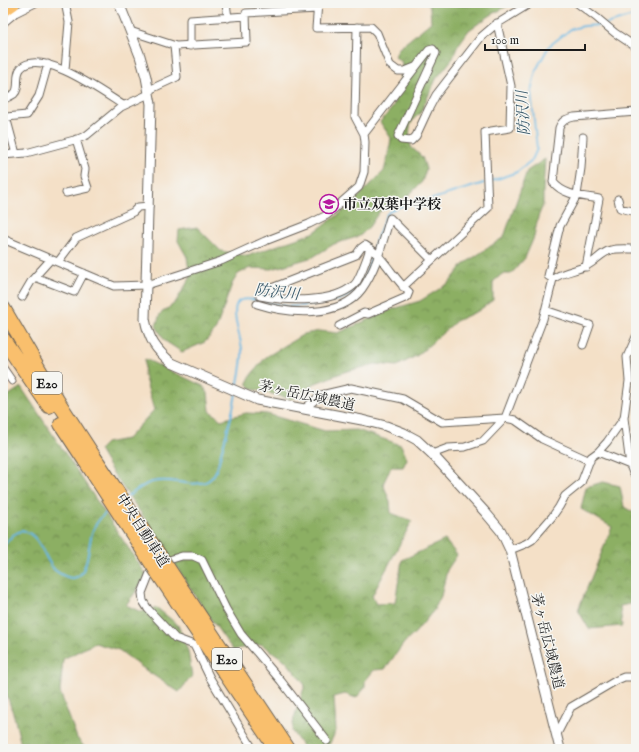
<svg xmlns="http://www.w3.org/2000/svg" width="639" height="752" viewBox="0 0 639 752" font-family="'IM FELL English','Noto Serif JP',serif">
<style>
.forest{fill:url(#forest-crowns);stroke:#546640}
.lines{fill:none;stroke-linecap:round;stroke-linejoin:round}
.stream{stroke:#68b7e2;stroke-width:2}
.minor-casing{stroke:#686158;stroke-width:9}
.tertiary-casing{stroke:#686158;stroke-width:11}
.motorway-casing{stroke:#686158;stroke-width:16}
.minor{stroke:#fff;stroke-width:7}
.tertiary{stroke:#fff;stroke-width:9}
.motorway{stroke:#f9bf6d;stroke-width:14}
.motorway-bridge-casing{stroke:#686158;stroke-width:16;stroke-linecap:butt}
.motorway-bridge{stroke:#f9bf6d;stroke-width:14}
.labels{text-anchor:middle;stroke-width:3;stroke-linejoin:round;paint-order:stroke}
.shield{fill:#f6f6f2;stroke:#5d5d5c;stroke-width:1}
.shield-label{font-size:13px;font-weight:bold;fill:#1c1c1c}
.poi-label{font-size:14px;font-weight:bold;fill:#1c1c1c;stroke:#f6f6f2;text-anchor:start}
.street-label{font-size:14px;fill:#1c1c1c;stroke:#f6f6f2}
.water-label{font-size:15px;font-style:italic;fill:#3a5a6b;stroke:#f6f6f2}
</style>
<defs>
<pattern id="forest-crowns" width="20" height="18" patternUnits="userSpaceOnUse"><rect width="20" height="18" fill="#8caf63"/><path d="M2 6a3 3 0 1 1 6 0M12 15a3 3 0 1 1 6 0" fill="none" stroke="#728e51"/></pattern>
</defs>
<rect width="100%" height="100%" fill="#f6f6f2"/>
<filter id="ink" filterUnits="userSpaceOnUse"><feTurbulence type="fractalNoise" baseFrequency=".025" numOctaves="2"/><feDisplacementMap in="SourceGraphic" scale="8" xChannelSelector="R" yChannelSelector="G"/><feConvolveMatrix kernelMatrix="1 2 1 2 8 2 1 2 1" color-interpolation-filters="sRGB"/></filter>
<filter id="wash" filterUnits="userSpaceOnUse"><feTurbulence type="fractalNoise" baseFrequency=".012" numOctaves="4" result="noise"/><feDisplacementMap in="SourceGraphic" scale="16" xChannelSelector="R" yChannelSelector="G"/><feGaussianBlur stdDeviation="0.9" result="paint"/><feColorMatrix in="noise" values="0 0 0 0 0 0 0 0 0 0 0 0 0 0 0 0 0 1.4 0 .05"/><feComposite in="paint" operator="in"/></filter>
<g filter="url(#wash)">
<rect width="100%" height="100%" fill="#f4e0c7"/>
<path class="forest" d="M427,3H449L453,5L469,6L476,3H513L491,15L469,30L457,47L453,58L436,79L420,114C407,121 409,134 411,147L422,157L426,169L422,182L409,195L379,212L369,227L360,236L334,244L313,257L272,269L250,268L238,274L232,284L216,329L205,342L182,352L165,341L156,326L160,314L175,303L190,278L187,257L178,241L179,230L197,227L221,251L247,256L313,233L345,210L384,171L389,152L391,138L380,122L393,107L401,77L402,62L395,57L398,49L431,22L430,8Z
M545,159L543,191V205L538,217L534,237L525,258L511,274H502L493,282V300L478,311L456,321L418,355L397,366L376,364L344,372L313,384L292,399L252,389L247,383L251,375L266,357L304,334L320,331L338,333L393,309L420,301L449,283L464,264L504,237L527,171Z
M145,359L203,386L208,393L210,411L221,420L246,413L267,414L325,431L357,430L401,445L407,459L403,467H391L383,484L390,501L391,513L412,521L372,596L376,604L395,603L402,560L445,540L457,555L447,570L441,596L434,610L415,633L404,643L385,669L374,670L365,681V688L356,698L345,694L334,697L336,731L327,749H304L292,731L294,718L305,685L286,661L261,644L233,650C203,610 177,567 150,526C133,501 114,477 99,450L106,443L127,439L154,410L144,375Z
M21,387L147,576L126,605L141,612L157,608L178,625L188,651L192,676L179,692L147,671L119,650L95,643L63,659L60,692L77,738L86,749H22L14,716L3,684V399Z
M603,482L620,486L624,507L636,514V603L620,606L622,626L589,629L578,610L612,527L581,509L586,487Z"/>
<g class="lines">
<path class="stream" d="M606,24L636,15
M489,182L517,172L532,160L537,149L531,91L536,70L549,46L571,29L584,26L602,25
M373,248L386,215L391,210L402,206L426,201L484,183
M237,389C239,376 243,362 242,349C241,337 230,311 238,302C245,294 277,306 288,306C299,307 311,305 322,303C328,301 336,301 343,298C360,292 368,271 372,254
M127,497C147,482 153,478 178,482C185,483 193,485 200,483C205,483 210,480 213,476C218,470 219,461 221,453C227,433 233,413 236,393
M3,546L13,535L22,530C38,535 41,548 49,562C51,565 53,569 56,571C91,596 86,547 93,530C97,521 103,514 111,509"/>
</g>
</g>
<g filter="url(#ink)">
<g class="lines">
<g class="minor-casing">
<path id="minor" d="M226,3L228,18
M318,3L316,28L371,27L377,33L390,65L398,71H405L415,67
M577,3L597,18L615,33L636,47
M3,23L15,13L35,3
M130,31L176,46L247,42L246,13L317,9
M190,46V20L246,16
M65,70L69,22L66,7L67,3
M149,90L177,77L174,46
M3,100C6,98 11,96 14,94C21,88 14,76 21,68C41,47 105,94 123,105
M364,134L429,50L433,49L436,53L398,136L401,140L411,141L416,136L428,110L436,95L481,37L495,25L531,3
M16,154L6,117L27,115L39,96L48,64
M3,155L26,153L78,139L87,135L121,107L149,94
M66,193L88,188L84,176L85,169L76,139
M618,199L620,208L636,212
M3,239L114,286L147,285L221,261L265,241L309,224L327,215L359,187L364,172L365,142L364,134L355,117L357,27
M58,262L76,238L133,212L138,207L149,206
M586,267L599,199C583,196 564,196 553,182L559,128C562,120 566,119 574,117L636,112
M35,277L74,292L84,273
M553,279L548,276L560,226L577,195L581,168L583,137
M403,287L488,208L485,132L510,128L511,86L497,23
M269,289L356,255L361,248L365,245C384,256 393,278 409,292L407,297L368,314L364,313L339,326
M260,296C287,301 332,304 354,285C359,281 368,255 370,248
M22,297L32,280L51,259
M257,304C288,314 340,319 362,289C377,268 383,241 390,218L432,260
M545,310L590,325L583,345
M3,368L12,381
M304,409L321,395L351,388L403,399L442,422L505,418L515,420L542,439L590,461
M624,418L630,465
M598,452L630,465L633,473L636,475
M432,454L448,448L465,447L483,441L505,418L543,319L553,279C563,271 577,271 588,265C596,261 602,252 611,250C619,248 628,249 636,249
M510,550L525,544L532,540L552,517L559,507L565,496L581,483L591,457L598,452L607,442L624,418L629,381L627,357L636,337
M557,734L571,707L617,680L624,677H636
M253,749L210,678L194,645L175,638L148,609L143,601L142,593L150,573L169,560L182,556H193L202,560L226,609L241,634L281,681L327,741"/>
</g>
<g class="tertiary-casing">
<path id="tertiary" d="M119,3L140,56L146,77L151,104L145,319C149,340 156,350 172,363L257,400L362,420L386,426L404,433L417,440L432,454L485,512L501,531L510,550L560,749"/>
</g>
<g class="motorway-casing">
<path id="motorway" d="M3,10L13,3
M3,308L57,400L94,457
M3,339L49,406
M61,424L86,462
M167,567L288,749
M158,573L276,749"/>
</g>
<use href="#minor" class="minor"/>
<use href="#tertiary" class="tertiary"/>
<use href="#motorway" class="motorway"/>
<g class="motorway-bridge-casing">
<path id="motorway-bridge" d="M94,457L167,567
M86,462L158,573"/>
</g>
<use href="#motorway-bridge" class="motorway-bridge"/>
</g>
</g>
<defs>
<g id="school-ring" transform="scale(1)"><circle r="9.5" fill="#f6f6f2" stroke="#b5179e" stroke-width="1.5"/><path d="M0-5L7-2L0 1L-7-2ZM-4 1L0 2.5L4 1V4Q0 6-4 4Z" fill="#b5179e"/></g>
</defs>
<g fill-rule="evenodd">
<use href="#school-ring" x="329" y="204"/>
</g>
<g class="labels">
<g class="shield">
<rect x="32" y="372" width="30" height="22" rx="3"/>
<rect x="212" y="648" width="30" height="22" rx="3"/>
</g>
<g class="shield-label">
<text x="47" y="388">E20</text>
<text x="227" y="664">E20</text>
</g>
<g class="poi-label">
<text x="343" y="209">市立双葉中学校</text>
</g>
<g class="street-label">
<text transform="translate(307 395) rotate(12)" y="5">茅ヶ岳広域農道</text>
<text transform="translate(143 530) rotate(57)" y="5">中央自動車道</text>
<text transform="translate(548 641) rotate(76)" y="5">茅ヶ岳広域農道</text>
</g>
<g class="water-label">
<text transform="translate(523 113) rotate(-93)" y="5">防沢川</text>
<text transform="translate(277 292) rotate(6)" y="5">防沢川</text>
</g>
</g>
<rect width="639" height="752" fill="none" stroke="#f6f6f2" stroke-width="16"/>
<path d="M485 44v6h100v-6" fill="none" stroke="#1c1c1c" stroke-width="2"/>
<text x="491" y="44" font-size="12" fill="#1c1c1c" stroke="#f6f6f2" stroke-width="3" paint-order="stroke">100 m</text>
</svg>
